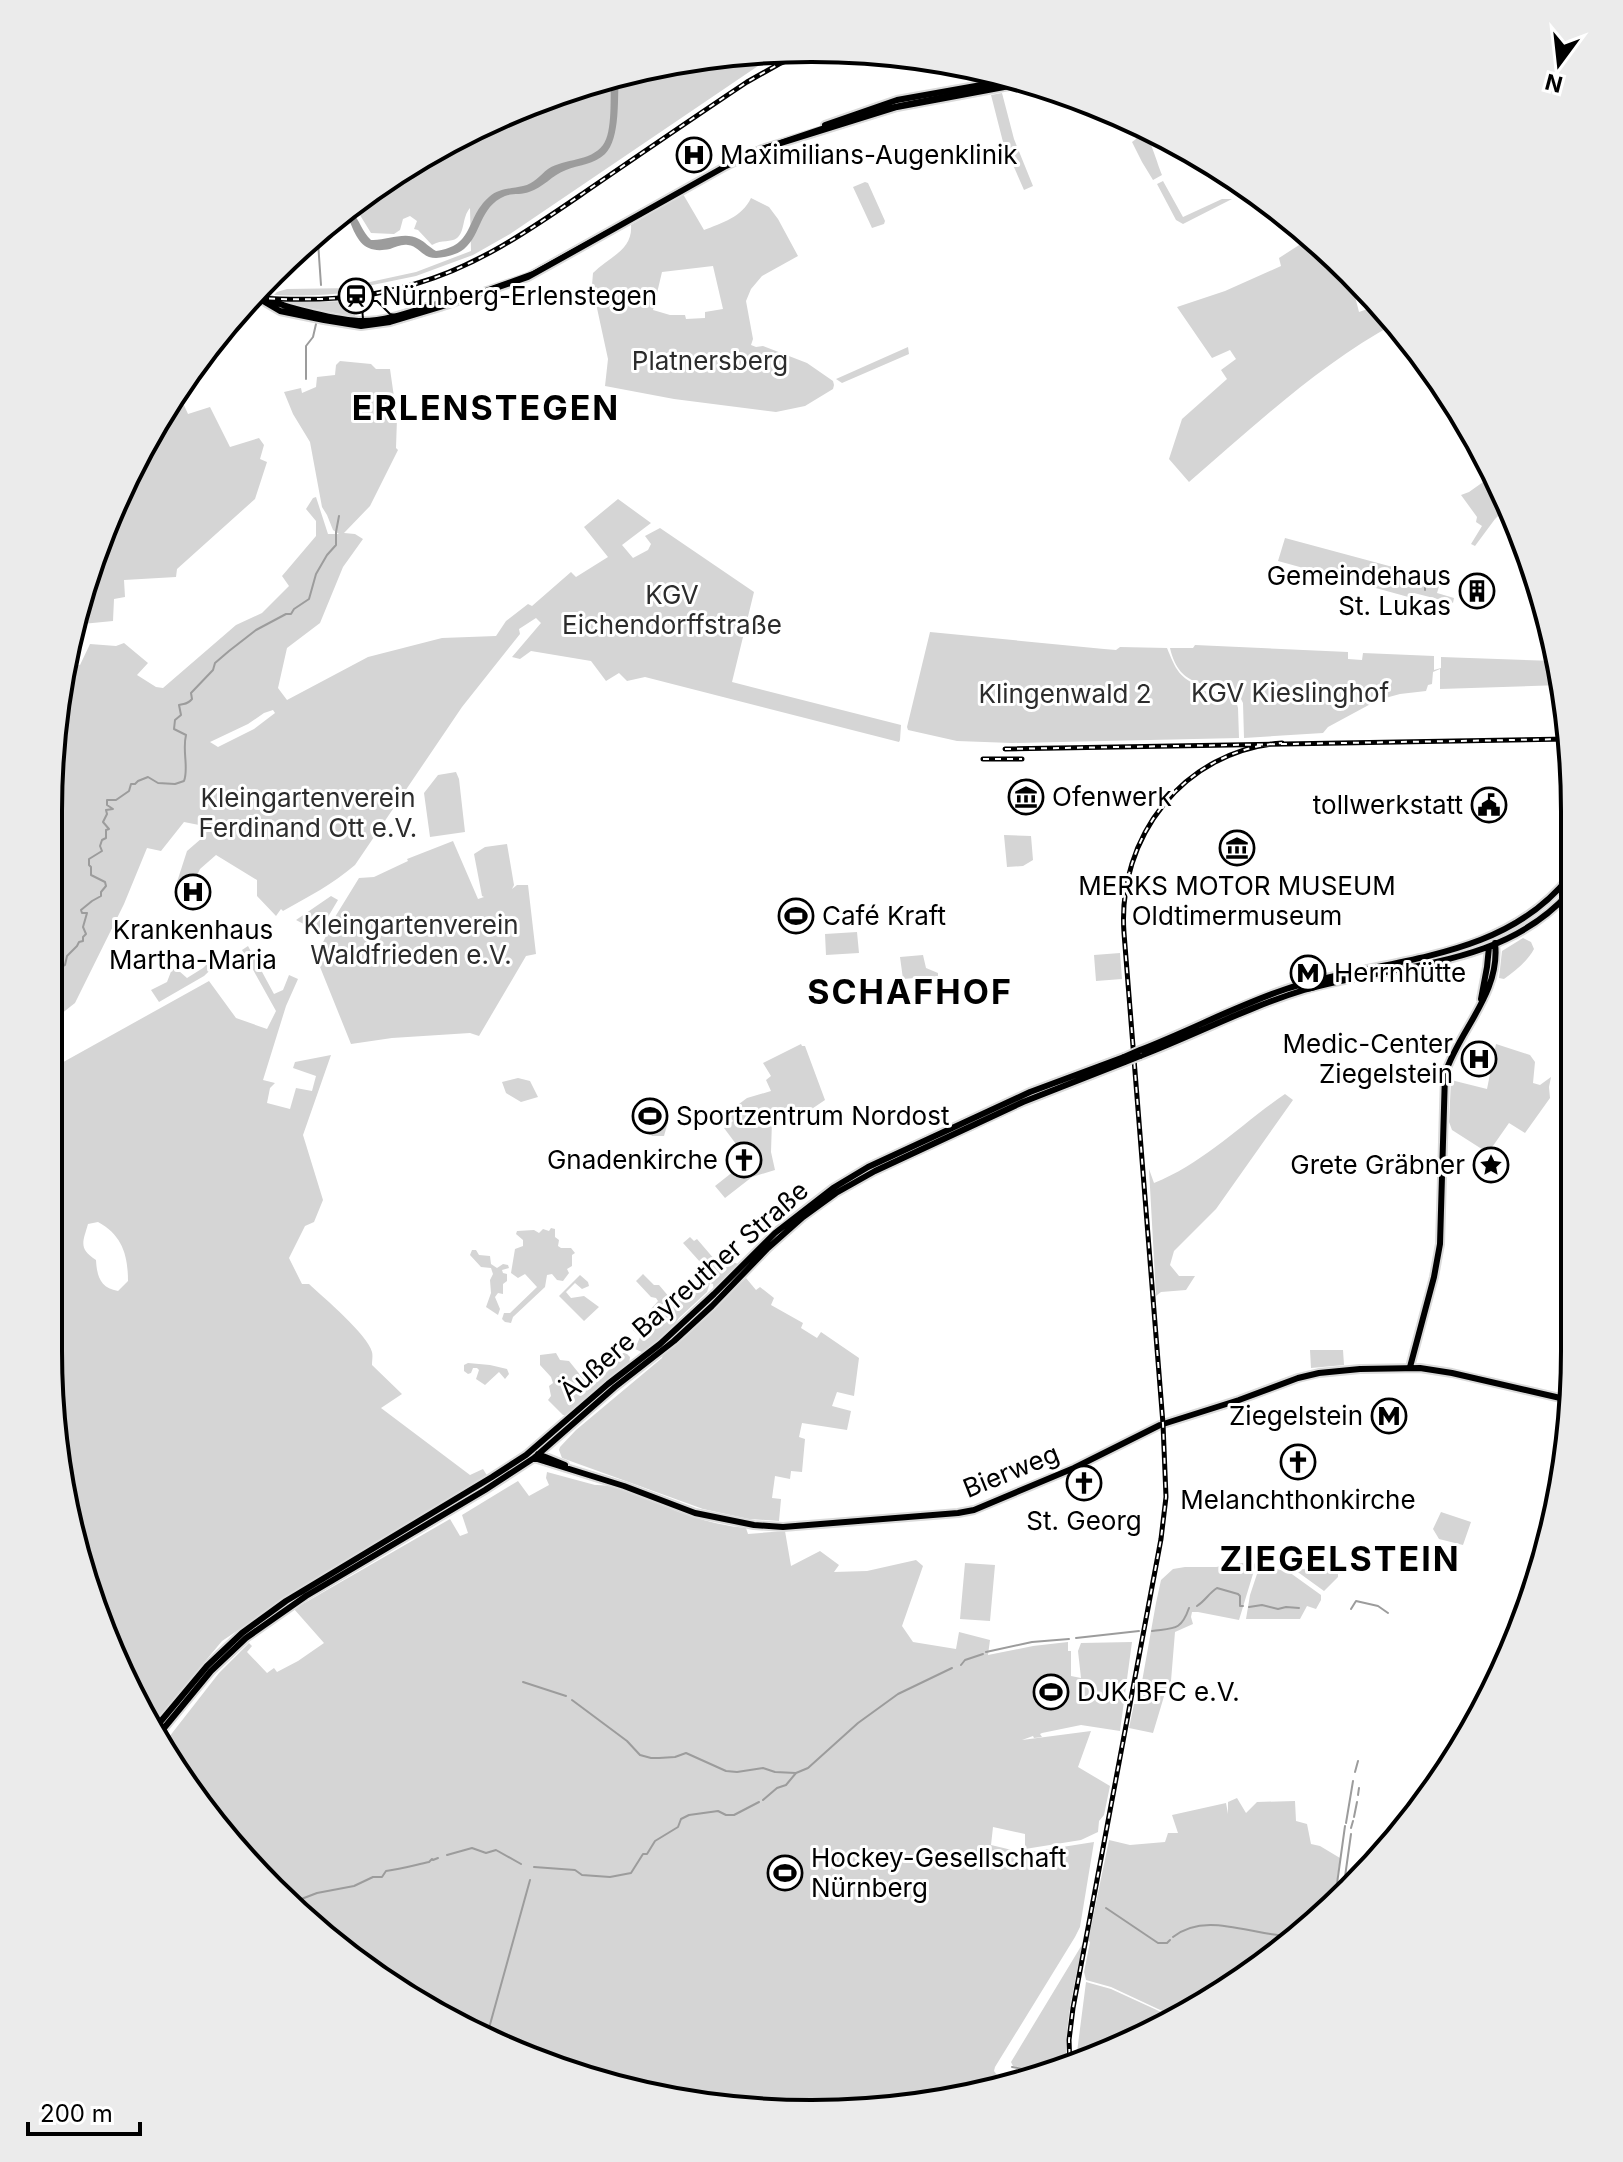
<svg xmlns="http://www.w3.org/2000/svg" width="1623" height="2162" viewBox="0 0 1623 2162" font-family="Inter,sans-serif">
<style>
.green{fill:#d5d5d5;fill-rule:evenodd}
.water{fill:#9c9c9c}
.lines{fill:none;stroke-linecap:round;stroke-linejoin:round}
.stream{stroke:#9c9c9c;stroke-width:2}
.major-casing{stroke:#dbdbdb;stroke-width:10}
.major{stroke:#000;stroke-width:6}
.tram{stroke:#000;stroke-width:2}
.rail-casing{stroke:#000;stroke-width:5}
.rail{stroke:#fff;stroke-width:2;stroke-dasharray:6;stroke-linecap:butt}
.major-bridge-casing{stroke:#dbdbdb;stroke-width:10;stroke-linecap:butt}
.major-bridge{stroke:#000;stroke-width:6}
.labels{text-anchor:middle;stroke-width:6;stroke-linejoin:round;paint-order:stroke}
.poi-label{font-size:26px;fill:#000;stroke:#fff;text-anchor:start}
.park-label{font-size:26px;fill:#2c2c2c;stroke:#fff}
.street-label{font-size:26px;fill:#000;stroke:#fff}
.district-label{font-size:34px;font-weight:bold;letter-spacing:2px;fill:#000;stroke:#fff}
.rim{fill:none;stroke:#000;stroke-width:4}
</style>
<rect width="100%" height="100%" fill="#fff"/>
<path class="green" d="M792,50L758,66L510,234L473,255L416,276L358,288L356,285L416,272L471,251L470,208C462,217 465,232 457,238C451,243 442,239 432,245L418,230L414,229L417,221L410,216L403,219L400,230L394,234L371,233L355,207L370,193L390,190L413,179L398,171L519,106L662,63Z
M1002,93L1014,139L1033,186L1024,190L1003,142L991,95Z
M1130,120C1132,121 1139,125 1141,127C1150,136 1157,163 1162,175L1153,180L1142,162L1132,142L1136,139Z
M1163,181L1183,217L1222,199H1232L1183,224L1176,220L1157,184Z
M865,182L868,183L885,221L884,224L872,228L853,187Z
M683,194L704,230C722,223 742,217 751,198L769,207L778,219L798,256L762,276L751,289L746,301L753,339L751,345L756,347L763,346L807,363L833,381L834,385L833,389L805,406L776,412L674,399L605,386L608,359L592,285L593,273C609,257 633,250 631,225ZM713,266L723,309L705,312V318L686,319L685,315H670L653,310L662,272Z
M1310,238L1348,269L1359,312L1379,305L1394,324C1320,364 1253,427 1189,482L1169,459L1182,419L1227,379L1221,370L1236,359L1230,350L1212,358L1177,307L1225,291L1281,266L1279,258Z
M353,288L355,291C329,296 301,296 274,295L277,292L287,289Z
M357,301L358,305L355,306V317L280,302Z
M908,347L909,354L842,383L836,379Z
M340,361L371,364L376,369H390L397,418L396,448L398,450L370,506L344,533L355,534L363,539L343,567L320,623L287,648L278,688L287,700L368,657L442,638L496,636L506,621L528,604L532,606L571,572L576,577L608,557L584,527L618,499L651,523L622,545L633,558L648,550L651,544L645,536L660,528L754,592L732,682L901,725L900,740L899,742L645,677L627,681L619,673L606,681L591,661L531,651L520,659L512,657L541,623L536,618L519,629L520,634L462,707L355,865C333,884 308,897 283,911L281,909L276,916L257,896V880L216,855L200,869L191,888L177,882L187,851L202,838L199,825L184,822L161,851L147,848L124,904L75,1003L61,1014L63,1025L49,1040L50,762L66,663L80,665L90,644L116,646L124,643L148,663L137,675L156,687L163,688L236,625L262,613L289,586L282,576L316,536V521L306,509L313,498L316,497L328,534H339L333,530L327,515L322,507L310,442L293,414L284,392L301,388L302,393L316,387L317,377L335,375L336,365ZM273,710L275,713L254,729L218,747L210,742L248,724L264,713Z
M178,392L188,414L210,407L230,447L259,438L264,445L260,459L267,462L255,499L177,569L176,577L124,580L125,597L114,599L113,621L72,625L74,613L127,473Z
M1493,475L1509,505L1495,519L1475,546L1471,544L1482,526L1476,522L1477,517L1461,495L1469,492Z
M1285,538L1441,580L1437,593L1454,598L1453,603L1414,593L1412,598L1278,561Z
M930,632L1104,649L1116,650L1120,647L1167,648C1176,670 1179,678 1202,687L1203,691L1226,693L1235,697L1238,708L1239,738L1012,743L957,741L908,730L907,727Z
M1195,645L1348,652V659L1362,660L1363,653L1434,656V670L1441,668V657L1555,661L1561,685L1440,689V669L1433,672L1432,684L1428,685L1426,691L1400,694L1378,700L1328,727L1323,733L1244,738L1243,703L1239,695C1208,680 1180,691 1170,648H1193Z
M456,772L459,779L465,832L430,837L424,793L438,775Z
M1004,835L1031,836L1033,860L1023,866L1007,867Z
M453,841L478,899L484,897L482,896L474,854L485,847L507,844L514,885L512,889L517,885H528L536,954L526,956L479,1036L470,1033L392,1038L351,1044L316,957L335,917L359,878L374,877L408,861L407,859Z
M331,896L338,900L319,932L296,920Z
M857,932L859,953L826,955L825,934Z
M1523,938L1531,942L1534,949C1527,962 1515,971 1504,979L1499,978L1502,951Z
M248,946L274,994L283,990L289,975L298,979L286,1006L263,1080L275,1083L270,1088L267,1103L290,1109L296,1088L312,1091L316,1076L293,1068L295,1062L331,1055L303,1135L323,1200L314,1222L305,1226L289,1258L302,1284H309C323,1297 368,1335 372,1352C373,1356 372,1360 372,1365L402,1394L381,1408L470,1475L483,1469L488,1477L285,1599L222,1641L149,1729L74,1549L48,1350L49,1070L209,981L236,1018L267,1029L276,1011L242,950ZM98,1222C122,1235 128,1255 128,1281L118,1291C100,1288 97,1276 96,1260C78,1248 83,1242 88,1224Z
M1120,953L1122,979L1096,981L1094,955Z
M216,955L223,958L204,976L159,1002L151,990L167,982L172,969L179,971L187,978L203,968Z
M923,955L926,968L938,973V976L903,979L900,957Z
M801,1044L802,1046H805L825,1100L788,1125L783,1120H772L771,1152L775,1170L752,1177L725,1198L715,1186L734,1171L736,1164L752,1161V1158L736,1155V1144L724,1128L733,1121L727,1113L747,1098L771,1091L766,1080L771,1076L763,1063Z
M1496,1044L1530,1055L1535,1062L1533,1083L1540,1085L1551,1077L1549,1087L1550,1098L1525,1133L1509,1123L1488,1153L1452,1130L1449,1122L1451,1080L1487,1089Z
M518,1078L530,1081L538,1097L521,1102L506,1093L502,1082Z
M1285,1094L1293,1100L1216,1209L1174,1251L1170,1265L1179,1276H1195L1186,1290L1161,1292L1156,1296L1149,1169L1154,1183C1204,1163 1241,1124 1285,1094Z
M650,1097L668,1122L664,1136H652L632,1110Z
M551,1228L555,1229V1237L559,1240L558,1246L561,1248H571L575,1253L572,1255V1266L567,1269L569,1273L563,1281L557,1280L552,1274L547,1275L545,1287L513,1317L511,1323L505,1322L502,1319L504,1313H510L537,1287L525,1274L518,1278L511,1273L515,1249L523,1246V1240L516,1234L517,1231L534,1230L539,1233L543,1229L549,1231Z
M690,1237L694,1241L697,1239L721,1267L738,1252V1258L733,1262L738,1264V1267L714,1291L713,1284L710,1283L707,1292L679,1318L671,1330L644,1353L635,1349L640,1337L633,1330L658,1301L656,1298L651,1297L636,1281L643,1274L654,1285H659L670,1298L662,1305L668,1310L710,1273L683,1243Z
M472,1250H476L479,1255L490,1256L491,1264L497,1268L503,1264L508,1265L509,1268L502,1270L503,1273L507,1274V1281L503,1284V1294L498,1293L495,1297L500,1309L498,1315L486,1307L491,1293L490,1280L493,1274L491,1268L481,1267L470,1255Z
M580,1275L588,1282L589,1286L582,1289L575,1283L566,1292L571,1298L584,1296L599,1307L584,1321L559,1296Z
M746,1278L756,1290L760,1287L774,1298L771,1305L803,1323L801,1328L817,1338L821,1332L859,1358L854,1396L837,1392L832,1406L851,1411L847,1430L802,1423L799,1437L805,1439L802,1472L791,1471L790,1479L775,1476L772,1498L781,1499L779,1521L749,1519L703,1509L562,1458L559,1450L560,1447L576,1430L662,1358L663,1354Z
M1310,1350H1343L1344,1365L1311,1368Z
M556,1353L560,1360L569,1361L590,1387L608,1371L623,1353H626L630,1357L629,1365L568,1415H563L548,1400L551,1396L549,1386L553,1383L551,1377L540,1365V1355Z
M468,1363L490,1365L507,1369L509,1374L505,1379L499,1372L485,1385L476,1379L479,1370L477,1368H473L471,1373L468,1374L464,1371V1365Z
M547,1472L595,1485C620,1484 655,1503 679,1512C700,1520 724,1526 746,1528L748,1534L785,1531L791,1566L820,1551L839,1565L834,1572L867,1571L916,1560L923,1566L902,1626L913,1642L956,1649L959,1632L990,1640L988,1655L1033,1646L1068,1642V1651H1071V1676L1081,1678L1078,1651L1081,1643L1132,1642L1120,1731L1081,1725L1042,1733L1040,1734L1042,1737L1034,1738L1033,1736L1022,1740L1091,1731L1078,1767L1110,1786L1104,1815L1099,1821L1098,1832L1081,1840L1025,1849V1834L993,1827L991,1845L1024,1853L1094,1842L1080,1927L1075,1937L995,2067L994,2071L997,2075L994,2086L862,2112L663,2099L473,2035L308,1924L162,1746L219,1673L249,1643L252,1646L247,1652L267,1673L274,1668L277,1672L298,1661L324,1643L294,1609L450,1519L460,1536L468,1533L462,1515L518,1481L529,1496L549,1485L546,1478Z
M1441,1512L1471,1522L1463,1545L1439,1539L1433,1529Z
M1249,1562L1256,1564L1239,1620L1198,1612H1192L1191,1617L1193,1624L1175,1632L1170,1693H1165L1153,1733L1129,1728L1134,1704H1138L1156,1603L1161,1580L1173,1569L1185,1567H1216Z
M965,1563L995,1565L990,1621L960,1619Z
M1260,1565L1289,1572L1321,1595V1600L1316,1609L1307,1606L1300,1619H1246L1250,1595Z
M1338,1565V1577L1324,1591L1295,1570Z
M1237,1798L1246,1813L1257,1802L1295,1801L1296,1821L1307,1824L1311,1844L1320,1846L1340,1858L1334,1899L1236,1985L1173,2016L1111,1987L1086,1980L1084,1972L1090,1942L1088,1941L1109,1840L1130,1845L1165,1842L1168,1833H1178L1172,1815L1226,1803L1228,1814V1802Z
M1083,1943C1075,1984 1063,2027 1067,2069L1056,2074L1013,2066L1011,2062Z
M1086,1982L1111,1989L1172,2017L1080,2062L1076,2060Z"/>
<path class="water" d="M619,76C617,97 621,138 605,154C595,164 578,165 566,170C552,175 543,188 529,192C522,195 512,193 505,196C479,207 482,234 464,249C457,255 439,260 429,257C421,254 417,246 408,245C401,244 396,247 390,249C365,254 358,242 350,222L345,220L339,221L351,211C360,220 362,232 371,240C387,241 404,231 419,239C425,242 429,247 436,251C475,246 465,218 489,197C499,188 511,189 523,186C534,184 540,175 548,169C565,158 590,162 603,145C613,132 610,95 611,78Z"/>
<g class="lines">
<path class="stream" d="M318,242L321,285
M306,379V346L313,337L316,324
M1425,582V590
M49,975L65,965L67,956L77,946L79,942L83,941V937L86,934L83,927L87,913H82L81,910L92,901L101,896V892L106,886L105,882L91,875V867L89,865V859L102,851L100,846L102,840L106,838V830L109,829L103,822L107,814L106,810L113,809L107,805V800H116L129,791L131,784H135L138,781L148,777L158,783L175,784L184,781C189,768 182,751 186,735L174,729L175,720L181,715L179,705C185,703 187,705 192,699L191,693L213,670L215,663L229,651L256,630L286,614H291L294,609L309,599L316,574L327,555L336,545V532L339,516
M1197,1606C1205,1601 1209,1593 1217,1588L1238,1594L1240,1596V1606H1243
M1249,1607L1262,1605L1278,1609L1286,1607L1299,1608
M1351,1609L1356,1601L1378,1606L1388,1613
M1152,1631C1174,1628 1181,1631 1189,1608
M1076,1638L1139,1631
M986,1652L1032,1642L1069,1639
M961,1665L965,1660L983,1654
M523,1682L566,1696
M572,1700L627,1741L640,1755L651,1758H659L675,1757L686,1753L726,1771L737,1772L763,1768L775,1772L796,1773
M1355,1772L1358,1761
M1358,1795L1359,1788
M763,1800L777,1788L786,1785L796,1773L808,1768L858,1723L898,1694L952,1668
M1354,1817L1357,1802
M1346,1823L1353,1781
M1351,1828L1353,1821
M447,1855L472,1848L486,1853L496,1850L521,1864
M534,1867L575,1870L582,1875L610,1877L631,1873L643,1854H647L655,1841L678,1827L681,1819L689,1815L718,1811L726,1815H734L759,1802
M1343,1891L1351,1834
M1335,1898L1345,1826
M291,1903L317,1893L354,1886L373,1877H382L386,1871C402,1869 415,1865 429,1862L432,1859L433,1860L438,1858
M1106,1908L1158,1943H1167L1170,1940
M1173,1937C1207,1910 1254,1937 1292,1936
M486,2039L530,1880
M1012,2067L1054,2074"/>
<g class="major-casing">
<path id="major" d="M825,125L897,100L1015,79
M262,295C276,304 291,308 308,312C325,316 344,321 363,321C391,321 420,308 447,301
M258,298L280,311L324,320L361,326L390,322L440,307L528,277L726,166L762,149L897,107L1026,83
M1481,999L1487,967L1489,947
M1140,1050C1189,1031 1236,1006 1286,989C1382,957 1500,964 1569,877
M1140,1056C1195,1035 1248,1007 1304,990C1395,963 1501,969 1569,893
M1410,1367L1434,1277L1440,1244L1445,1074C1459,1030 1501,993 1495,943
M538,1454L565,1465
M534,1458L624,1486L695,1513L754,1525L783,1527L958,1513L974,1510L1074,1468L1160,1425L1239,1400L1298,1378L1319,1373L1360,1369L1420,1368L1452,1373L1569,1400
M151,1733L207,1666L242,1633L286,1601L492,1477L526,1455L608,1384L660,1344L714,1294L775,1233L833,1188L868,1167L1030,1092L1124,1057
M155,1739L211,1671L246,1638L306,1596L485,1490L534,1458L615,1387L674,1341L712,1306L768,1248L803,1217L836,1193L875,1171L1023,1102L1125,1062"/>
</g>
<use href="#major" class="major"/>
<path class="tram" d="M1018,80L875,109L756,149L533,272L480,291L400,316L390,314L377,301H369L362,307L363,319L369,323H377L431,309L513,282L534,273L756,150L875,110L1022,81"/>
<g class="rail-casing">
<path id="rail" d="M257,298C311,301 363,300 415,284C478,266 531,229 585,192C639,155 693,118 747,82L779,64L815,48
M1005,749L1569,739
M983,759H1022
M1070,2067L1069,2040L1073,2008L1161,1539L1166,1497L1163,1424L1124,933C1117,837 1184,750 1282,743"/>
</g>
<use href="#rail" class="rail"/>
<g class="major-bridge-casing">
<path id="major-bridge" d="M1124,1057L1140,1050
M1125,1062L1140,1056"/>
</g>
<use href="#major-bridge" class="major-bridge"/>
</g>
<defs>
<g id="hospital-ring" transform="scale(1.8)"><circle r="9.5" fill="#fff" stroke="#000" stroke-width="1.5"/><path d="M-5-5h3v3.5h4V-5h3V5h-3V1.5h-4V5h-3Z" fill="#000"/></g>
<g id="station-ring" transform="scale(1.8)"><circle r="9.5" fill="#fff" stroke="#000" stroke-width="1.5"/><path d="M-3-6H3Q5-6 5-4V2Q5 4 3 4L4.5 6H3L1.5 4h-3L-3 6H-4.5L-3 4Q-5 4-5 2V-4Q-5-6-3-6ZM-3.5-4v3h7v-3ZM-3.5 1v1.5H-2V1ZM2 1v1.5H3.5V1Z" fill="#000"/></g>
<g id="building-ring" transform="scale(1.8)"><circle r="9.5" fill="#fff" stroke="#000" stroke-width="1.5"/><path d="M-4-6H4V6H1V3H-1V6H-4ZM-2.5-4.3h1.7v1.8h-1.7ZM.8-4.3h1.7v1.8H.8ZM-2.5-1h1.7V.8h-1.7ZM.8-1h1.7V.8H.8Z" fill="#000"/></g>
<g id="museum-ring" transform="scale(1.8)"><circle r="9.5" fill="#fff" stroke="#000" stroke-width="1.5"/><path d="M0-6L6-3V-2H-6V-3ZM-5-1h2V3h-2ZM-1-1h2V3h-2ZM3-1h2V3H3ZM-6 4H6V6H-6Z" fill="#000"/></g>
<g id="civic-ring" transform="scale(1.8)"><circle r="9.5" fill="#fff" stroke="#000" stroke-width="1.5"/><path d="M-.6-6.5H3V-4.5H.6V-3L4-1V1h2V6H-6V1h2V-1L-.6-3ZM-1.2 2.5V6h2.4V2.5Z" fill="#000"/></g>
<g id="stadium-ring" transform="scale(1.8)"><circle r="9.5" fill="#fff" stroke="#000" stroke-width="1.5"/><path d="M0-5a6.5 5 0 1 0 0 10a6.5 5 0 1 0 0-10ZM-3.5-1.8h7v3.6h-7Z" fill="#000"/></g>
<g id="metro-ring" transform="scale(1.8)"><circle r="9.5" fill="#fff" stroke="#000" stroke-width="1.5"/><path d="M-5.5 5V-5H-3L0 0L3-5H5.5V5H3V-.5L0 4L-3-.5V5Z" fill="#000"/></g>
<g id="church-ring" transform="scale(1.8)"><circle r="9.5" fill="#fff" stroke="#000" stroke-width="1.5"/><path d="M-1.2-6h2.4v3.5h3.3v2.4h-3.3V6h-2.4V-.1h-3.3v-2.4h3.3Z" fill="#000"/></g>
<g id="sight-ring" transform="scale(1.8)"><circle r="9.5" fill="#fff" stroke="#000" stroke-width="1.5"/><path d="M0-6L1.8-2.2L6-1.7L2.9 1.2L3.7 5.4L0 3.3L-3.7 5.4L-2.9 1.2L-6-1.7L-1.8-2.2Z" fill="#000"/></g>
</defs>
<g fill-rule="evenodd">
<use href="#hospital-ring" x="694" y="155"/>
<use href="#station-ring" x="356" y="296"/>
<use href="#building-ring" x="1477" y="591"/>
<use href="#museum-ring" x="1026" y="797"/>
<use href="#civic-ring" x="1489" y="805"/>
<use href="#museum-ring" x="1237" y="848"/>
<use href="#hospital-ring" x="193" y="892"/>
<use href="#stadium-ring" x="796" y="916"/>
<use href="#metro-ring" x="1308" y="973"/>
<use href="#hospital-ring" x="1479" y="1059"/>
<use href="#stadium-ring" x="650" y="1116"/>
<use href="#church-ring" x="744" y="1160"/>
<use href="#sight-ring" x="1491" y="1165"/>
<use href="#metro-ring" x="1389" y="1416"/>
<use href="#church-ring" x="1298" y="1462"/>
<use href="#church-ring" x="1084" y="1483"/>
<use href="#stadium-ring" x="1051" y="1692"/>
<use href="#stadium-ring" x="785" y="1873"/>
</g>
<g class="labels">
<g class="poi-label">
<text x="720" y="164">Maximilians-Augenklinik</text>
<text x="382" y="305">Nürnberg-Erlenstegen</text>
<text x="1451" y="585" text-anchor="end">Gemeindehaus<tspan x="1451" dy="30">St. Lukas</tspan></text>
<text x="1052" y="806">Ofenwerk</text>
<text x="1463" y="814" text-anchor="end">tollwerkstatt</text>
<text x="1237" y="895" text-anchor="middle">MERKS MOTOR MUSEUM<tspan x="1237" dy="30">Oldtimermuseum</tspan></text>
<text x="822" y="925">Café Kraft</text>
<text x="193" y="939" text-anchor="middle">Krankenhaus<tspan x="193" dy="30">Martha-Maria</tspan></text>
<text x="1334" y="982">Herrnhütte</text>
<text x="1453" y="1053" text-anchor="end">Medic-Center<tspan x="1453" dy="30">Ziegelstein</tspan></text>
<text x="676" y="1125">Sportzentrum Nordost</text>
<text x="718" y="1169" text-anchor="end">Gnadenkirche</text>
<text x="1465" y="1174" text-anchor="end">Grete Gräbner</text>
<text x="1363" y="1425" text-anchor="end">Ziegelstein</text>
<text x="1298" y="1509" text-anchor="middle">Melanchthonkirche</text>
<text x="1084" y="1530" text-anchor="middle">St. Georg</text>
<text x="1077" y="1701">DJK BFC e.V.</text>
<text x="811" y="1867">Hockey-Gesellschaft<tspan x="811" dy="30">Nürnberg</tspan></text>
</g>
<g class="park-label">
<text x="710" y="370">Platnersberg</text>
<text x="672" y="604">KGV<tspan x="672" dy="30">Eichendorffstraße</tspan></text>
<text x="1290" y="702">KGV Kieslinghof</text>
<text x="1065" y="703">Klingenwald 2</text>
<text x="308" y="807">Kleingartenverein<tspan x="308" dy="30">Ferdinand Ott e.V.</tspan></text>
<text x="411" y="934">Kleingartenverein<tspan x="411" dy="30">Waldfrieden e.V.</tspan></text>
</g>
<g class="street-label">
<text transform="translate(684 1291) rotate(-41)" y="9">Äußere Bayreuther Straße</text>
<text transform="translate(1011 1471) rotate(-22)" y="9">Bierweg</text>
</g>
<g class="district-label">
<text x="486" y="420">ERLENSTEGEN</text>
<text x="910" y="1004">SCHAFHOF</text>
<text x="1340" y="1571">ZIEGELSTEIN</text>
</g>
</g>
<path d="M0 0H1623V2162H0ZM811 62H812A749 749 0 0 1 1561 811V1351A749 749 0 0 1 812 2100H811A749 749 0 0 1 62 1351V811A749 749 0 0 1 811 62Z" fill="#ebebeb" fill-rule="evenodd"/>
<path class="rim" d="M811 62H812A749 749 0 0 1 1561 811V1351A749 749 0 0 1 812 2100H811A749 749 0 0 1 62 1351V811A749 749 0 0 1 811 62Z"/>
<g transform="translate(1559 64) rotate(195)" stroke="#ffffff" stroke-width="6" paint-order="stroke">
<path d="M0-6L14 30L0 20L-14 30Z" fill="#000000"/>
<text y="-12" font-size="22" font-weight="bold" text-anchor="middle" fill="#000000">N</text>
</g>
<path d="M28 2122v12h112v-12" fill="none" stroke="#000000" stroke-width="4"/>
<text x="40" y="2122" font-size="24" fill="#000000" stroke="#ffffff" stroke-width="6" paint-order="stroke">200 m</text>
</svg>
